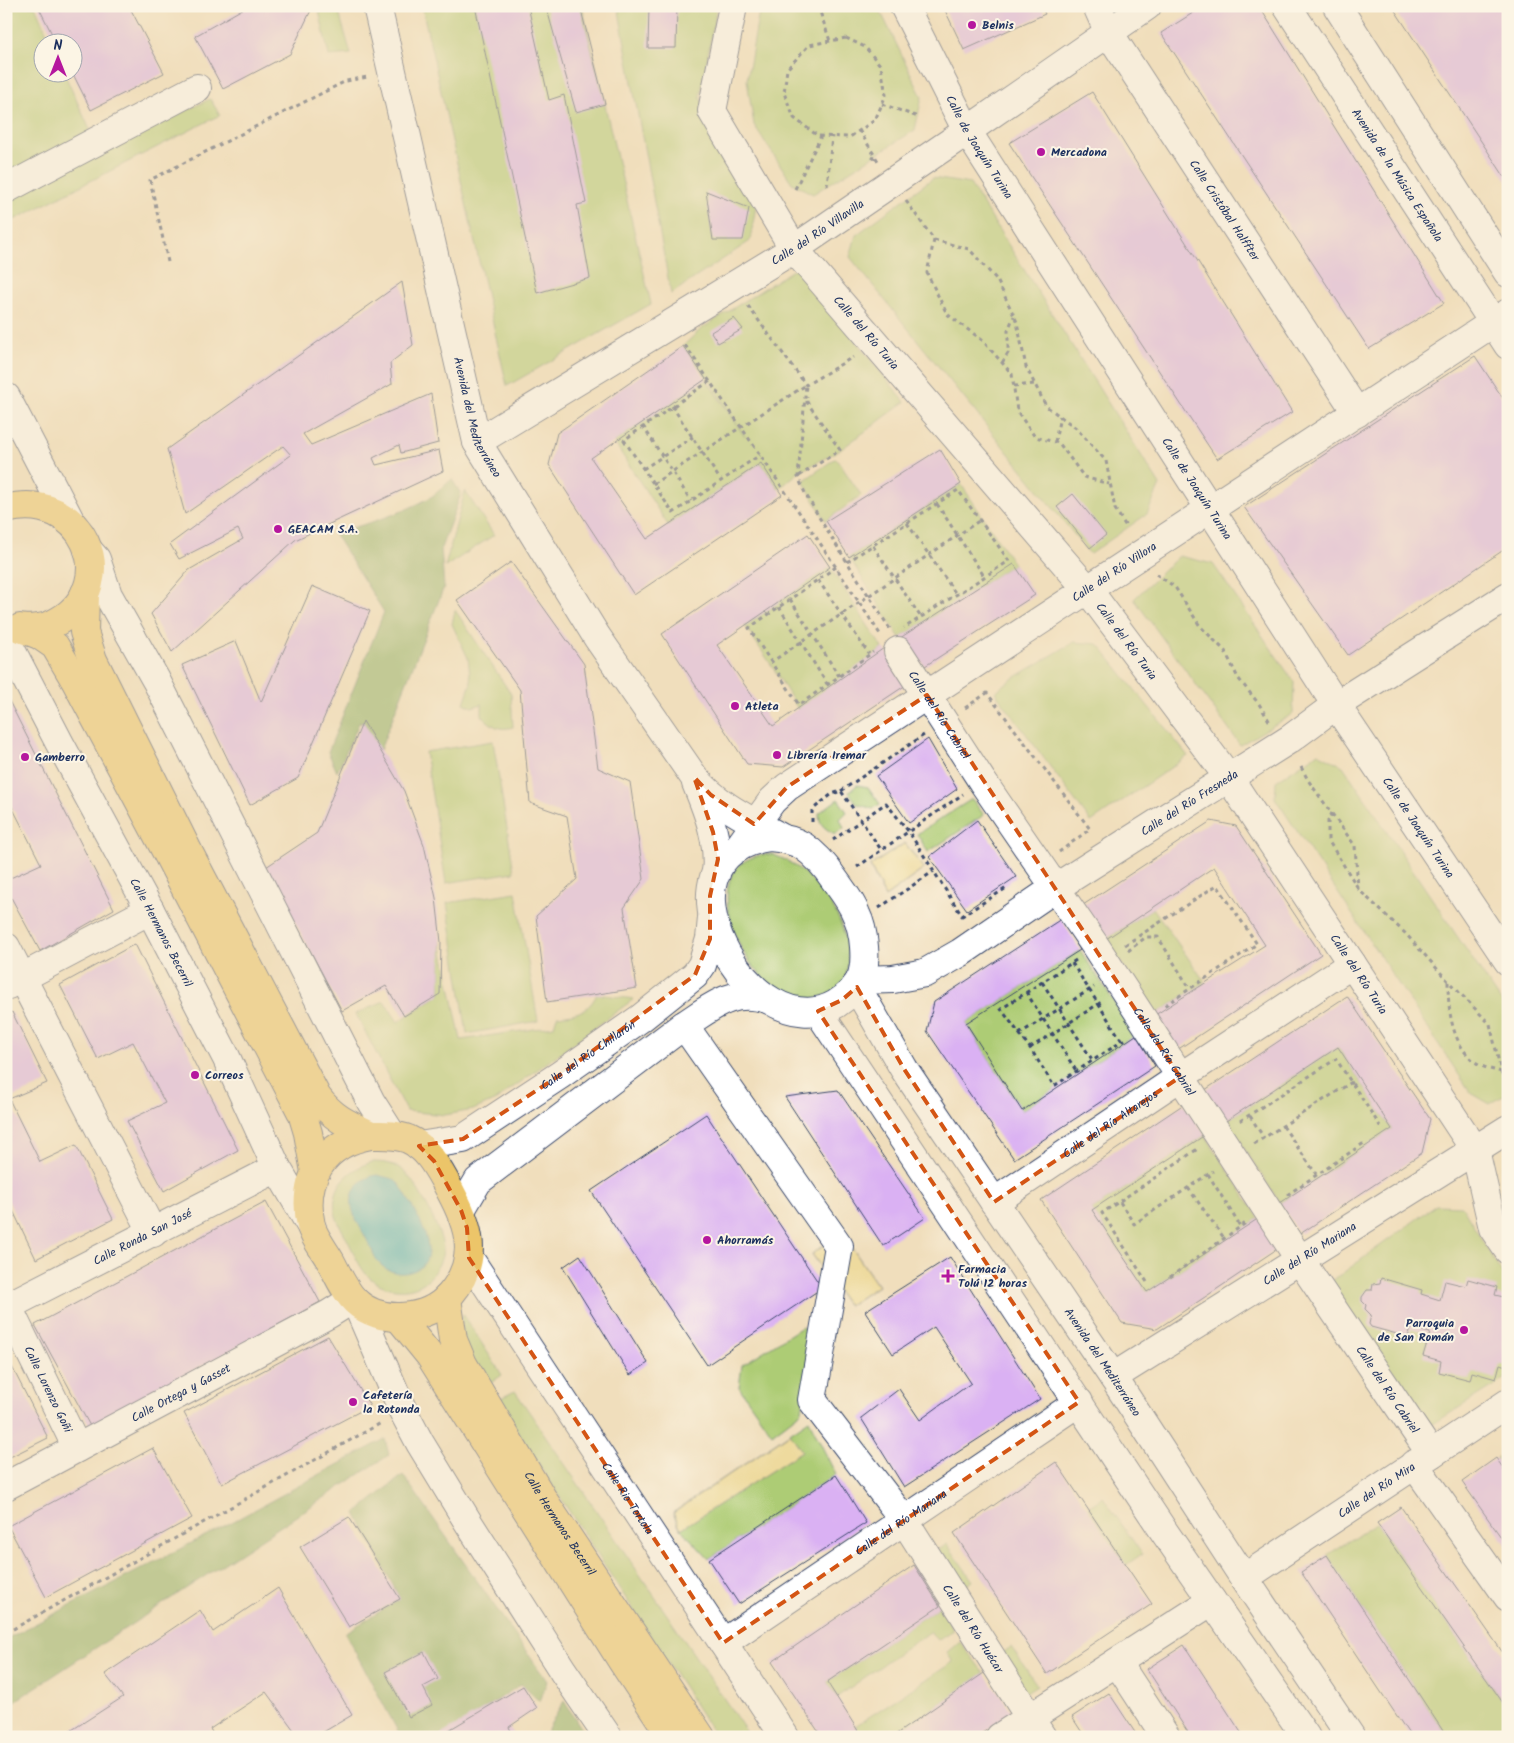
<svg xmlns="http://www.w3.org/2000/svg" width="1514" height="1743" viewBox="0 0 1514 1743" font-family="Kalam,sans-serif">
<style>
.green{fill:#adcc74;stroke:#647e69}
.forest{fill:#8ab066;stroke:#527062}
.sand{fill:#eeda9e;stroke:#84847e}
.water{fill:#44b3bd;stroke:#30718e}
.building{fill:#dab1f3}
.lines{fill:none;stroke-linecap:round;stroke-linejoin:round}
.minor-casing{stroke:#3b496c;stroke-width:30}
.major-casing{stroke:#3b496c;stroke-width:30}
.path{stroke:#3b496c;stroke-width:3;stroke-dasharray:4 4;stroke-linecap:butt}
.minor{stroke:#fff;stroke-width:28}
.major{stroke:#ecc569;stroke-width:28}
.marked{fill:none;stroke:#d45514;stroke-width:4;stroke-dasharray:10 6;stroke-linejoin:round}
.poi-dot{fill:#b5179e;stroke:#fcf5e5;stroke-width:2}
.labels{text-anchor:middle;stroke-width:4;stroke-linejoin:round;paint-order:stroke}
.poi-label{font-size:12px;font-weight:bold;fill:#1b2f5e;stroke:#fcf5e5;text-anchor:start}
.street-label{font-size:12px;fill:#1b2f5e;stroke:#fcf5e5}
</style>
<rect width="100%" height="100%" fill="#fcf5e5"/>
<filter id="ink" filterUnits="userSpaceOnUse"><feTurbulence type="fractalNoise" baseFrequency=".02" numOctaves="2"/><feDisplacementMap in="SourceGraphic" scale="10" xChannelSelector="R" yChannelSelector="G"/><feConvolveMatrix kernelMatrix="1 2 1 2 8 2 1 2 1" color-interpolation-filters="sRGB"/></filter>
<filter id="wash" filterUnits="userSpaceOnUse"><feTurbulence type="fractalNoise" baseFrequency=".0096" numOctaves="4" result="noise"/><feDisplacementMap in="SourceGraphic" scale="20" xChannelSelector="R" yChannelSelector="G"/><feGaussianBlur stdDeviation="1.12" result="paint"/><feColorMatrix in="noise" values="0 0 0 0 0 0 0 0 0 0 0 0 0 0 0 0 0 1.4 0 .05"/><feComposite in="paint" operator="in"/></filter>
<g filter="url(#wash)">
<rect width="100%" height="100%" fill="#f0debc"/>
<path class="green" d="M6,6H35L51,42H42V72L64,73L91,132L6,176Z
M318,6H337L351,54L329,56Z
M425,6H582L651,304L507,386L422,7Z
M618,6H717L700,97L756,206L750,241L671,294Z
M760,6H878L922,97L915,130L813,194L792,183L754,125L747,80Z
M210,99L220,115L6,224V197Z
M933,178L970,184L1160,485L1147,514L1090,554L850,257L856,235Z
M796,268L905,402L840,450L799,472L779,489L761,463L668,525L614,442L706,379L745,437L710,381L683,346L701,329Z
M836,458L861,495L826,521L803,481Z
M961,484L1014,564L900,638L849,557Z
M465,491L494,535L445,567Z
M1179,556L1213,564L1294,682L1293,714L1240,745L1134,599Z
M830,567L883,649L798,709L770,663L745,626Z
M455,610L511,694L513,727C498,731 493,726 482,716V704L472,707L464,703L471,683L468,658L452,624Z
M1074,642L1098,644L1188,756L1091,822L995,692L1009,681Z
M493,741L514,872L446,883L425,752Z
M1318,753L1343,766L1508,1012V1093L1490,1104L1471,1093L1275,798L1276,781Z
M857,785L868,787L880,804L873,809L857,804L849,792Z
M838,799L847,812L840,819L844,828L835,834C824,828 819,825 819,813Z
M972,799L984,815L928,852L917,834Z
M771,854C813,868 847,914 848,958C848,967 846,983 838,990C833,994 823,996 817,998C809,1001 803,998 795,995C780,991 768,983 757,971C727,938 703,857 771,854Z
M516,892L538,1021L467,1034L447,903Z
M1153,908L1205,982L1155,1015L1106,939Z
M441,942L461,1040L554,1026L557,1016C576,1014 588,1013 597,994L634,999L496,1100L473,1110L445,1115L406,1111L356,1014L384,1001L398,1022L440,994Z
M1080,950L1136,1035L1022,1111L966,1023Z
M1338,1047L1392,1129L1280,1203L1226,1121Z
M1205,1135L1259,1218L1147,1292L1092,1210Z
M372,1162C382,1162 392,1163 401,1169C415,1178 442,1231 443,1248C443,1257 439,1265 434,1272C421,1294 388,1294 370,1278C360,1269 355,1255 349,1243C344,1233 337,1222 335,1212C331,1185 350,1169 372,1162Z
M1436,1205L1462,1206L1508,1284V1377L1425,1429L1329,1283Z
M463,1314L502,1375L488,1385C474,1363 456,1341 463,1314Z
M802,1327L812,1336L802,1411L772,1434L739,1387L742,1365Z
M515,1391L750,1737H716L497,1400Z
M809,1420L836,1475L709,1559L681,1529L673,1513Z
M1508,1451V1475L1496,1458Z
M1103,1497L1142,1554L1126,1565L1088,1507Z
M1377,1523L1508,1710V1737H1447L1327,1555Z
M947,1544L973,1581L959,1591L933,1554Z
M940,1606L953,1630L937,1640L929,1632L837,1697L827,1682Z
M960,1642L984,1673L892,1737H862L855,1726L953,1662L947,1653Z
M1011,1647L1037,1685L1023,1694L997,1657Z"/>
<path class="forest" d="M452,479L461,494L441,548L444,587L380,750L360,721L337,772L328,752L384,612L334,533C367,524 401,514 431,497C438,492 445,485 452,479Z
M385,1439L389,1455L6,1707V1639L232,1522Z
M403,1475L547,1681L540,1702L521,1684L444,1737H401L345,1633L400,1599L356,1513Z
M564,1701L587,1737H543Z"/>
<path class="sand" d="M905,843L924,869L885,897L870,866Z
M842,1233L878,1286L848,1306L812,1254Z
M790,1433L802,1451L681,1529L673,1513Z"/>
<path class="water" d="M377,1175L393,1179L400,1185C411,1206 451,1261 410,1272C400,1275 389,1272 381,1265C375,1260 372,1249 368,1242C363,1231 354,1219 352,1207C349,1191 361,1177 377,1175Z"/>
<g id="blocks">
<path class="building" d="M38,6H129L164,73L91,110L72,72V42H56Z
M245,6H313L290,54L223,89L195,36L246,7Z
M475,6H528L549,100L564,95L586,203L577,205L590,278L537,293Z
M546,6H580L605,104L576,112Z
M649,6H677L676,48H648Z
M943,6H1041L1045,14L964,50Z
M1204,6H1259L1444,303L1369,349L1161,33Z
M1392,6H1504L1508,13V182Z
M1092,92L1292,412L1217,459L1009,143Z
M706,191L749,208L743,240H713Z
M402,282L413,345L390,363L392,384L303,434L311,445L431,394L438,443L401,453L399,445L373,458L376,465L439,450L443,471L295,540L172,652L151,614L189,570L243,539L238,529L179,559L170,544L291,455L283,446L185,514L167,449Z
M734,318L743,329L718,343L711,332Z
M683,346L706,379L591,458L647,539L761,463L782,495L634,595L549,465L557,433Z
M1475,356L1508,406V547L1348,655L1244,507Z
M940,449L961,484L849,557L826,521Z
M1073,494L1106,535L1090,548L1057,507Z
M808,534L830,567L717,645L773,726L884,648L909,683L783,767L747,764L662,634Z
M511,562L584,664L598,768L630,782L644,879L624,908L637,988L547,1002L536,916L577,879L567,816L530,803L520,690L457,600Z
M1014,564L1035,595L925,666L900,638Z
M312,586L370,611L298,778L250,805L182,665L236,641L261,702Z
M6,695L114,909L40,951L6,888V880L41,864L6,795Z
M363,721L404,791L424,845L436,898L441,942L440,994L404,1016L386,986L342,1011L266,867L317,833Z
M928,739L957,789L909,823L876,776Z
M977,820L1016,877L967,910L929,857Z
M1211,821L1236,826L1321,954L1177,1050L1155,1015L1265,945L1214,867L1106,939L1083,905Z
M1061,919L1080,950L966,1023L1022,1111L1136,1035L1155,1066L1014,1159L927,1031L934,1002Z
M135,944L238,1150L164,1191L127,1121L165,1103L133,1042L98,1059L60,985Z
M1347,996L1430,1119L1422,1153L1300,1234L1280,1203L1392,1129L1338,1047L1226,1121L1205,1090Z
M12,1012L47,1083L9,1099L40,1162L76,1145L113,1219L36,1259L6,1196V1015Z
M838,1090L925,1218L883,1246L785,1097Z
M1184,1104L1205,1135L1092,1210L1147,1292L1259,1218L1280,1247L1157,1329L1122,1323L1041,1200Z
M706,1114L822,1288L707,1365L591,1191Z
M266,1202L320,1302L90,1426L35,1325Z
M580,1255L648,1363L630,1375L563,1267Z
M950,1257L1040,1399L904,1487L861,1418L899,1389L920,1420L971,1383L934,1327L893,1354L865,1311Z
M1381,1278L1422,1290L1421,1294L1440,1300L1445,1281L1466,1286L1468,1279L1497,1287L1495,1295L1508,1298V1366L1500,1364L1496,1379L1472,1372L1470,1380L1439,1372L1441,1361L1423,1356L1430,1333L1411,1328L1408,1337L1371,1327L1369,1324L1371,1315L1365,1309L1366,1305L1362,1301V1297L1367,1290H1372L1373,1284L1380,1283Z
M328,1336L370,1406L222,1484L184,1413Z
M8,1359L48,1438L6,1459V1360Z
M153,1448L192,1518L46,1597L8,1526Z
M1496,1458L1508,1475V1547L1462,1482Z
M1056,1462L1152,1604L1047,1674L954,1533Z
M836,1475L866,1523L739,1604L709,1559Z
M1401,1507L1508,1660V1710L1377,1523Z
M349,1517L400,1599L349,1627L300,1547Z
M1327,1555L1447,1737H1411L1301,1572Z
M914,1565L940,1606L827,1682L862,1737H822L772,1662Z
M278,1588L352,1715L315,1737H299L266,1692L210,1729L215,1737H61L123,1697L105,1674L200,1610L213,1632Z
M1184,1645L1244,1737H1191L1147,1669Z
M424,1652L438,1679L423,1687L432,1705L409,1717L385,1672Z
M984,1673L1013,1713L976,1737H892Z
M523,1686L537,1708L509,1727L514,1737H437Z
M1109,1693L1138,1737H1085L1072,1717Z"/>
</g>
</g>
<g filter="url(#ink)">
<use href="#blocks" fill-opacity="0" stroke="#3b496c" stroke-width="1"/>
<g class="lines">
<g class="minor-casing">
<g id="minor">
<path id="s1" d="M377,6L477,442L597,637L694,777C718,806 750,820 782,838"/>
<path id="s2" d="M733,6L712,111L794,249L1088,590L1229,778L1475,1150L1493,1228L1508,1250"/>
<path id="s3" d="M904,6L967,131L1336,705L1508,961"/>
<path id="s4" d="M1097,6L1109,33L1357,413"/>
<path id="s5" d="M1287,6L1508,345"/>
<path d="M1337,6L1508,273"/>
<path d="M6,189L197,88"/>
<path d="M6,397L71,522"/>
<path id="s6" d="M477,442L794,249L967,131L1147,6"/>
<path d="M88,550L96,559L108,595L156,680L371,1102L392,1135"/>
<path id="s7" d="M6,640L59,742L150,910L226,1057L277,1168L312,1228"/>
<path id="s8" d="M898,651L982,781L1096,947L1300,1260L1431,1454"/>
<path d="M696,783C708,812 720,842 716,874"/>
<path d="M770,837C782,838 793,840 803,846C815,854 826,867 834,879C842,890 851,901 856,914C864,930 868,963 860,980C855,990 845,998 836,1004C751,1053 641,855 770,837Z"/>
<path id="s9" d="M738,848L772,801L787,787L1508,313"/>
<path d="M6,947L153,1233"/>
<path id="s10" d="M860,980L893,979L925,973L960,953L1055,888L1290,739L1336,705L1508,596"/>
<path d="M8,985L150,910"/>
<path id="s11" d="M856,986L904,1069L1113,1377L1244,1578L1351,1737"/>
<path d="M818,1011L1165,1533L1306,1737"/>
<path id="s12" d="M684,1025L839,1246L812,1400L904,1520L1042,1737"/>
<path id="s13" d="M419,1146L463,1139L560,1075L641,1018L695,975L702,965L710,939L712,918"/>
<path id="s14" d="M994,1202L1180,1077L1352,964"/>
<path d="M461,1210L478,1181L684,1025C712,1007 732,988 767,999"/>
<path id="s15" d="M469,1258L785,1737"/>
<path d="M356,1302L403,1411L420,1443L468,1522L563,1671L608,1737"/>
<path id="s16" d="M6,1303L77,1448"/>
<path id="s17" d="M8,1306L277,1168"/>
<path id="s18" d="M1113,1377L1508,1129"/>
<path d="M1414,1464L1508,1597"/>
<path id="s19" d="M6,1486L329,1314L353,1299"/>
<path id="s20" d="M1244,1578L1508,1403"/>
<path id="s21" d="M723,1643L1079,1402"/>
<path d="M1117,1662L1166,1737"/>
<path d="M1000,1737L1212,1601"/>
</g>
</g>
<g class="major-casing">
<g id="major">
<path d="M6,509C82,489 123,581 60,620C48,628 34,630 20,628"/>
<path d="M85,593L84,632L93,660L189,853L317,1097C333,1118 347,1124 371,1135"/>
<path d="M23,629L39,635L55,646L76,682L168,855L302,1113L308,1133L315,1172"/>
<path d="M371,1135C383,1135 396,1134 408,1139C426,1147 436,1165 445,1181C466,1220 484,1255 450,1295C428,1321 380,1325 355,1301C344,1290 338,1275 331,1262C325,1251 314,1238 311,1226C301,1179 323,1143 371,1135Z"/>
<path id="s22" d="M447,1298L453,1340L463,1364L544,1501L701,1737"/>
<path d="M399,1318L430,1356L622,1661L672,1737"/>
</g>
</g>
<path class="path" d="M818,6L830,41
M846,38L865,47L881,66L886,95L875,120L850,137L818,136L794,118L784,93L787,69L809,45Z
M882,104L918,117
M859,130L878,161L872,157
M827,186L832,136
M795,189L821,136
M906,201L934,240L969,249L997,280L1017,322L1026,367L1046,406L1076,428L1106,461L1115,509L1127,528
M934,240L927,273L947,314L982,340L1012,374L1017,411L1035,437L1059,443L1084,477L1109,484
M168,262L150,180L346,81L367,77
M748,306L806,385L853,357
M685,345L814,534L880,634
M1002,363L1008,353V330L1014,316
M710,381L624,440L673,513L760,455
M1014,386L1035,384
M672,406L721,481
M643,426L691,501
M1055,442L1060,416
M643,469L693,437
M799,476L840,450L807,402V396
M653,484L806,385L798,477L805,493L826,529L890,629
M937,504L984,576
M907,523L956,594
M873,546L920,616
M847,562L958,490L1009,561L904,628
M836,567L749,628L799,705L873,652
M1156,574L1175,587L1200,626L1225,651L1238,678L1259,704L1271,724
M818,580L869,654
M790,599L839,676
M779,607L827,684
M770,663L980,520
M965,708L987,693L1090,829L1059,852
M1301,767L1308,780L1355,846L1358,889L1406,934L1448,981L1490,1024L1502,1076L1508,1084
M841,791L924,735
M1332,813L1328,821V840L1358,888
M812,822V810L832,794L841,791L882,851
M833,840L886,803L909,832L962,916L1008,887
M857,867L963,794
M879,908L934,871
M1125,945L1217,885L1257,944L1164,1006
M1128,951L1146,937H1158L1190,989
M1076,960L1001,1009L1030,1048L1054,1086L1127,1038
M1072,963L1122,1041
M1042,982L1093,1061
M1448,982C1448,1011 1452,1051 1482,1066C1488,1069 1495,1070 1501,1072
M1026,992L1077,1072
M1019,1034L1094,987
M1030,1048L1103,1001
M1250,1116L1264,1138
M1240,1121L1336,1059L1382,1129
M1283,1126L1316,1174
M1254,1144L1352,1082
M1208,1174L1240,1226
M1188,1188L1224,1238
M1287,1195L1364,1143
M1120,1202L1134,1224L1213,1171
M1170,1277L1247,1222
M1147,1282L1102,1213L1199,1148
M6,1633L381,1423"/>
<use href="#minor" class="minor"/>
<use href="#major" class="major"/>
</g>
</g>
<path d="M0 0H1514V1743H0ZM927,695L1180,1077L994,1202L904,1069L857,987L842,1000L818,1011L1079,1402L723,1643L469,1258L467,1228L461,1210L434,1161L419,1146L463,1139L560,1075L695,975L710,939V896L718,859L713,832L694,777L711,795L754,824L787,787Z" fill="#f0debc" fill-opacity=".55" fill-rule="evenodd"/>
<path class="marked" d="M927,695L1180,1077L994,1202L904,1069L857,987L842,1000L818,1011L1079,1402L723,1643L469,1258L467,1228L461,1210L434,1161L419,1146L463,1139L560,1075L695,975L710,939V896L718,859L713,832L694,777L711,795L754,824L787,787Z"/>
<g class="poi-dot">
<circle cx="972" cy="25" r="5"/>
<circle cx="1041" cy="152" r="5"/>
<circle cx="278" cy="529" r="5"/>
<circle cx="735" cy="706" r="5"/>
<circle cx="777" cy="755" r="5"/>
<circle cx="25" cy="757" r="5"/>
<circle cx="195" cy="1075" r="5"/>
<circle cx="707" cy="1240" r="5"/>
<path d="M945.5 1268.5h5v5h5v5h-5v5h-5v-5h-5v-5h5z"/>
<circle cx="1464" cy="1330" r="5"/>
<circle cx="353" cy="1402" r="5"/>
</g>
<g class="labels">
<g class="poi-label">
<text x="982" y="29">Belnis</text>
<text x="1051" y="156">Mercadona</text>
<text x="288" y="533">GEACAM S.A.</text>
<text x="745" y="710">Atleta</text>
<text x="787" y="759">Librería Iremar</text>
<text x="35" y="761">Gamberro</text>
<text x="205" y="1079">Correos</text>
<text x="717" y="1244">Ahorramás</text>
<text x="958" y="1273">Farmacia<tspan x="958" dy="14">Tolú 12 horas</tspan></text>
<text x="1454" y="1327" text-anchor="end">Parroquia<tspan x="1454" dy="14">de San Román</tspan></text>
<text x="363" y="1399">Cafetería<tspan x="363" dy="14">la Rotonda</tspan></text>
</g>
<g class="street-label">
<text dy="4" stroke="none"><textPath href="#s3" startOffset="160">Calle de Joaquín Turina</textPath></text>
<text dy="4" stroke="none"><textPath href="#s5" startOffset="202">Avenida de la Música Española</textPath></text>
<text dy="4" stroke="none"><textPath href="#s4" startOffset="241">Calle Cristóbal Halffter</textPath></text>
<text dy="4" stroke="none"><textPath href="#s6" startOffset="400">Calle del Río Villavilla</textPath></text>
<text dy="4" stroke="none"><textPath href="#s2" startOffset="378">Calle del Río Turia</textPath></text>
<text dy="4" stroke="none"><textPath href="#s1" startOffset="424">Avenida del Mediterráneo</textPath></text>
<text dy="4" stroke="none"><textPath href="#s3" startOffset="565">Calle de Joaquín Turina</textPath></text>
<text dy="4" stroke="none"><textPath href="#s9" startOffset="470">Calle del Río Villora</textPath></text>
<text dy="4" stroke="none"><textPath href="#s2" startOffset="782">Calle del Río Turia</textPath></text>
<text dy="4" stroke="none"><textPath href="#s8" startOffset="76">Calle del Río Cabriel</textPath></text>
<text dy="4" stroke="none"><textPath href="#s10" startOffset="380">Calle del Río Fresneda</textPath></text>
<text dy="4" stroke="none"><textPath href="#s3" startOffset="970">Calle de Joaquín Turina</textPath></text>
<text dy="4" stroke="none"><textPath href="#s7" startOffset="331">Calle Hermanos Becerril</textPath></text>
<text dy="4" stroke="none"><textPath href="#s2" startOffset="1188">Calle del Río Turia</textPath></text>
<text dy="4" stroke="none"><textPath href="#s8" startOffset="481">Calle del Río Cabriel</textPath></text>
<text dy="4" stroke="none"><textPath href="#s13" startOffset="195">Calle del Río Chillarón</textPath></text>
<text dy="4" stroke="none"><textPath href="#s14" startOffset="140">Calle del Río Altarejos</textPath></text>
<text dy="4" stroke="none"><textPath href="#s17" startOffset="151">Calle Ronda San José</textPath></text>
<text dy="4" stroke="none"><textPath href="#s18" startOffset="232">Calle del Río Mariana</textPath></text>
<text dy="4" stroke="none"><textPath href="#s11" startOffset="450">Avenida del Mediterráneo</textPath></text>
<text dy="4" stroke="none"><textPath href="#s16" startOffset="96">Calle Lorenzo Goñi</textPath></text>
<text dy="4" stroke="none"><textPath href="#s8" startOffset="886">Calle del Río Cabriel</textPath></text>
<text dy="4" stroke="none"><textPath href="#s19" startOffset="198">Calle Ortega y Gasset</textPath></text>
<text dy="4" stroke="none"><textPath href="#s20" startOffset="159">Calle del Río Mira</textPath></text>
<text dy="4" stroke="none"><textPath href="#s15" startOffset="288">Calle Rio Tortola</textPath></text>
<text dy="4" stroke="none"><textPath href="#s21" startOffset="215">Calle del Río Mariana</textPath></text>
<text dy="4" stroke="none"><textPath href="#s22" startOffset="255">Calle Hermanos Becerril</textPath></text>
<text dy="4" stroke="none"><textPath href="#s12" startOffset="706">Calle del Río Huécar</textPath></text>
</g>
</g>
<rect width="1514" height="1743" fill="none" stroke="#fcf5e5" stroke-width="25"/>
<g transform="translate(58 58)"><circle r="24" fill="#fcf5e5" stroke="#a2a6af"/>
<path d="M0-4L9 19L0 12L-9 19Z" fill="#b5179e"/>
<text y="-8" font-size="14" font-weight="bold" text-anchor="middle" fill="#1b2f5e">N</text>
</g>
</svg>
